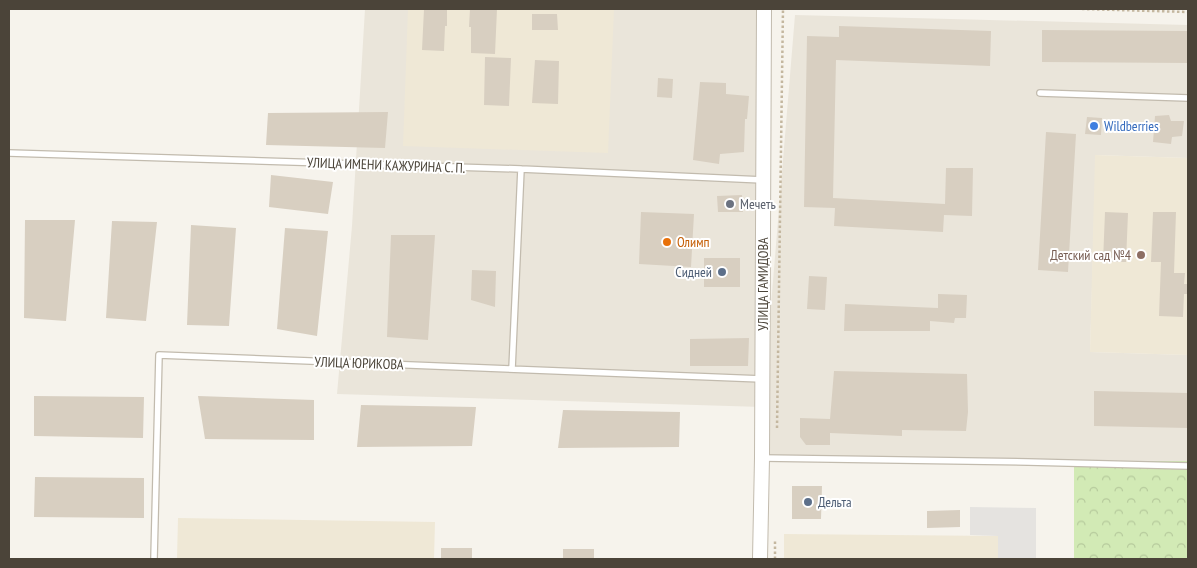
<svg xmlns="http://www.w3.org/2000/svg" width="1197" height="568" viewBox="0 0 1197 568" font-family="'PT Sans Narrow',sans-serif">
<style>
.residential{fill:#eae5da}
.education{fill:#efe8d6}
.park{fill:url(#park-crowns)}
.parking{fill:#e5e3e0}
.building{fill:#d8cfc1}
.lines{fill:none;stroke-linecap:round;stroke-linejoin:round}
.service-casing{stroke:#c2bbae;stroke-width:8}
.tertiary-casing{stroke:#c2bbae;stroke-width:16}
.path{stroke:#c4b79f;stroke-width:2.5;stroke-dasharray:2.5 2.5;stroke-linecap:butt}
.service{stroke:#fff;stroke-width:5.5}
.tertiary{stroke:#fff;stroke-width:14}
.shop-dot{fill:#3f7fe0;stroke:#fff;stroke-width:2}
.worship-dot{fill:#6b7280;stroke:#fff;stroke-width:2}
.food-dot{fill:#e8710a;stroke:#fff;stroke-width:2}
.education-dot{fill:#8d6e63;stroke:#fff;stroke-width:2}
.service-dot{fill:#5c6f8a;stroke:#fff;stroke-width:2}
.labels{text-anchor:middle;stroke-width:4;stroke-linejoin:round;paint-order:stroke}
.shop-label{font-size:14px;fill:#366cbe;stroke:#fff;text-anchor:start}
.street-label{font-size:14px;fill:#4b4439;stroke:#fff}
.worship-label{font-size:14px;fill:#5b616d;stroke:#fff;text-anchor:start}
.food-label{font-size:14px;fill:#c56008;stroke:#fff;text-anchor:start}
.education-label{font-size:14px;fill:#785e54;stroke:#fff;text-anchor:end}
.service-label{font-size:14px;fill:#4e5e75;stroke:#fff;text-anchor:end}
</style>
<defs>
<pattern id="park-crowns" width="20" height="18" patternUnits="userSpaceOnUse" patternTransform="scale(1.25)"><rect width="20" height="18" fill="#d2eab5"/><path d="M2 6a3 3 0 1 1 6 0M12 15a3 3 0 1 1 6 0" fill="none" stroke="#b6ca9c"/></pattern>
</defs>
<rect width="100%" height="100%" fill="#f6f3ec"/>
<path class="residential" d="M365,9H764L763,402L795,15L1188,25V158L1096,155L1090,352L1188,355V461L758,460L762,407L337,394L352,226Z"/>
<path class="education" d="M408,9H614L608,153L403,146Z
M1095,155L1188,158V355L1090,352Z
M178,518L435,522L434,559H177Z
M784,534L998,536V559H784Z"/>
<path class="park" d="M1074,461H1188V559H1074Z"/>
<path class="parking" d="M970,507L1036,508V559H998V536L970,535Z"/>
<path class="building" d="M424,9H447V26H445L444,51L422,50Z
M470,9H497L495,54L471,53V27H469Z
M532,14H557L558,30H532Z
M839,26L991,31L990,66L836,60L833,198L945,204L946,168H973L972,216L944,215L943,232L834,226L835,208L804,207L807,36L839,37Z
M1042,30L1188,31V63L1042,62Z
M485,57L511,58L509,106L484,105Z
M535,60L559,61L558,104L532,103Z
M658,78L673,79L672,98L657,97Z
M700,82L726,83V94L749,96L747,119H745L744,152L720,154L719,164L693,160Z
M388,112L385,148L266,145L268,113Z
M1169,115L1171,121H1184L1182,136L1172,137L1171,144L1153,142L1155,116Z
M1087,117L1102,118L1101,135L1085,134Z
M1046,132L1076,134L1068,272L1038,270Z
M271,175L333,182L328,214L269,207Z
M742,195L743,212H718L717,196Z
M641,212L694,214L691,267L639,264Z
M1105,212L1128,213L1126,262H1103Z
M1153,212H1176L1174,273H1185L1184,284H1188V294H1184L1183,317L1159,316L1161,262H1151Z
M25,220H75L66,321L24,318Z
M112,221L157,222L146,321L106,318Z
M191,225L236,228L229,326L187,325Z
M285,228L328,231L317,336L277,329Z
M391,235H435L428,340L387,337Z
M704,258H740V287H704Z
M472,270L496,271L495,307L471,300Z
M809,276L827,277L825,310L807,309Z
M938,294L967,295L966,318H955L954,323L930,321V331H844L845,304L938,308Z
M749,338L748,366H690V339Z
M834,371L967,374L968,412L966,431L902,430V436L830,433V445H806L800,437V418L830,419Z
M1094,391L1188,393V428L1094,426Z
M34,396L144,397L143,438L34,436Z
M198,396L314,400V440L205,439Z
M361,405L476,407L472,446L357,447Z
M563,410L680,412L679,447L558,448Z
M35,477L144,478V518L34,517Z
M792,486H822L821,519H792Z
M960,510V527L927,528V511Z
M441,548H472V559H441Z
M563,549H594V559H563Z"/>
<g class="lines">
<g class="service-casing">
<path id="service" d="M1040,93L1188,98
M9,153L521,169L763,180
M512,369L521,169
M763,458L1028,462L1188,466
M154,559L159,355L762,379"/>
</g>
<g class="tertiary-casing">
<path id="tertiary" d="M760,559L762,458L764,9"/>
</g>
<path class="path" d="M1082,9L1188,12
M777,428L783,9
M775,559V541"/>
<use href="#service" class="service"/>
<use href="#tertiary" class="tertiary"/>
</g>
<circle class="shop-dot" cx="1094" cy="126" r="5"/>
<circle class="worship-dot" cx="730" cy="204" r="5"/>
<circle class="food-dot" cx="667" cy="242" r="5"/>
<circle class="education-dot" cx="1141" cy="255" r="5"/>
<g class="service-dot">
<circle cx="722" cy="272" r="5"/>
<circle cx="808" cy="502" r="5"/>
</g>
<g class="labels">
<g class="shop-label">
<text x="1104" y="131">Wildberries</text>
</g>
<g class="street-label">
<text transform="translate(386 165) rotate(2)" y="5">УЛИЦА ИМЕНИ КАЖУРИНА С. П.</text>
<text transform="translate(763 284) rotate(-90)" y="5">УЛИЦА ГАМИДОВА</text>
<text transform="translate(359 363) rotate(2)" y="5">УЛИЦА ЮРИКОВА</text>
</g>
<g class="worship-label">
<text x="740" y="209">Мечеть</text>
</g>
<g class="food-label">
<text x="677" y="247">Олимп</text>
</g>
<g class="education-label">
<text x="1131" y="260">Детский сад №4</text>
</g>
<g class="service-label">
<text x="712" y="277">Сидней</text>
<text x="818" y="507" text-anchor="start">Дельта</text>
</g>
</g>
<rect width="1197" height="568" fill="none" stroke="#4b4439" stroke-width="20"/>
</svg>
